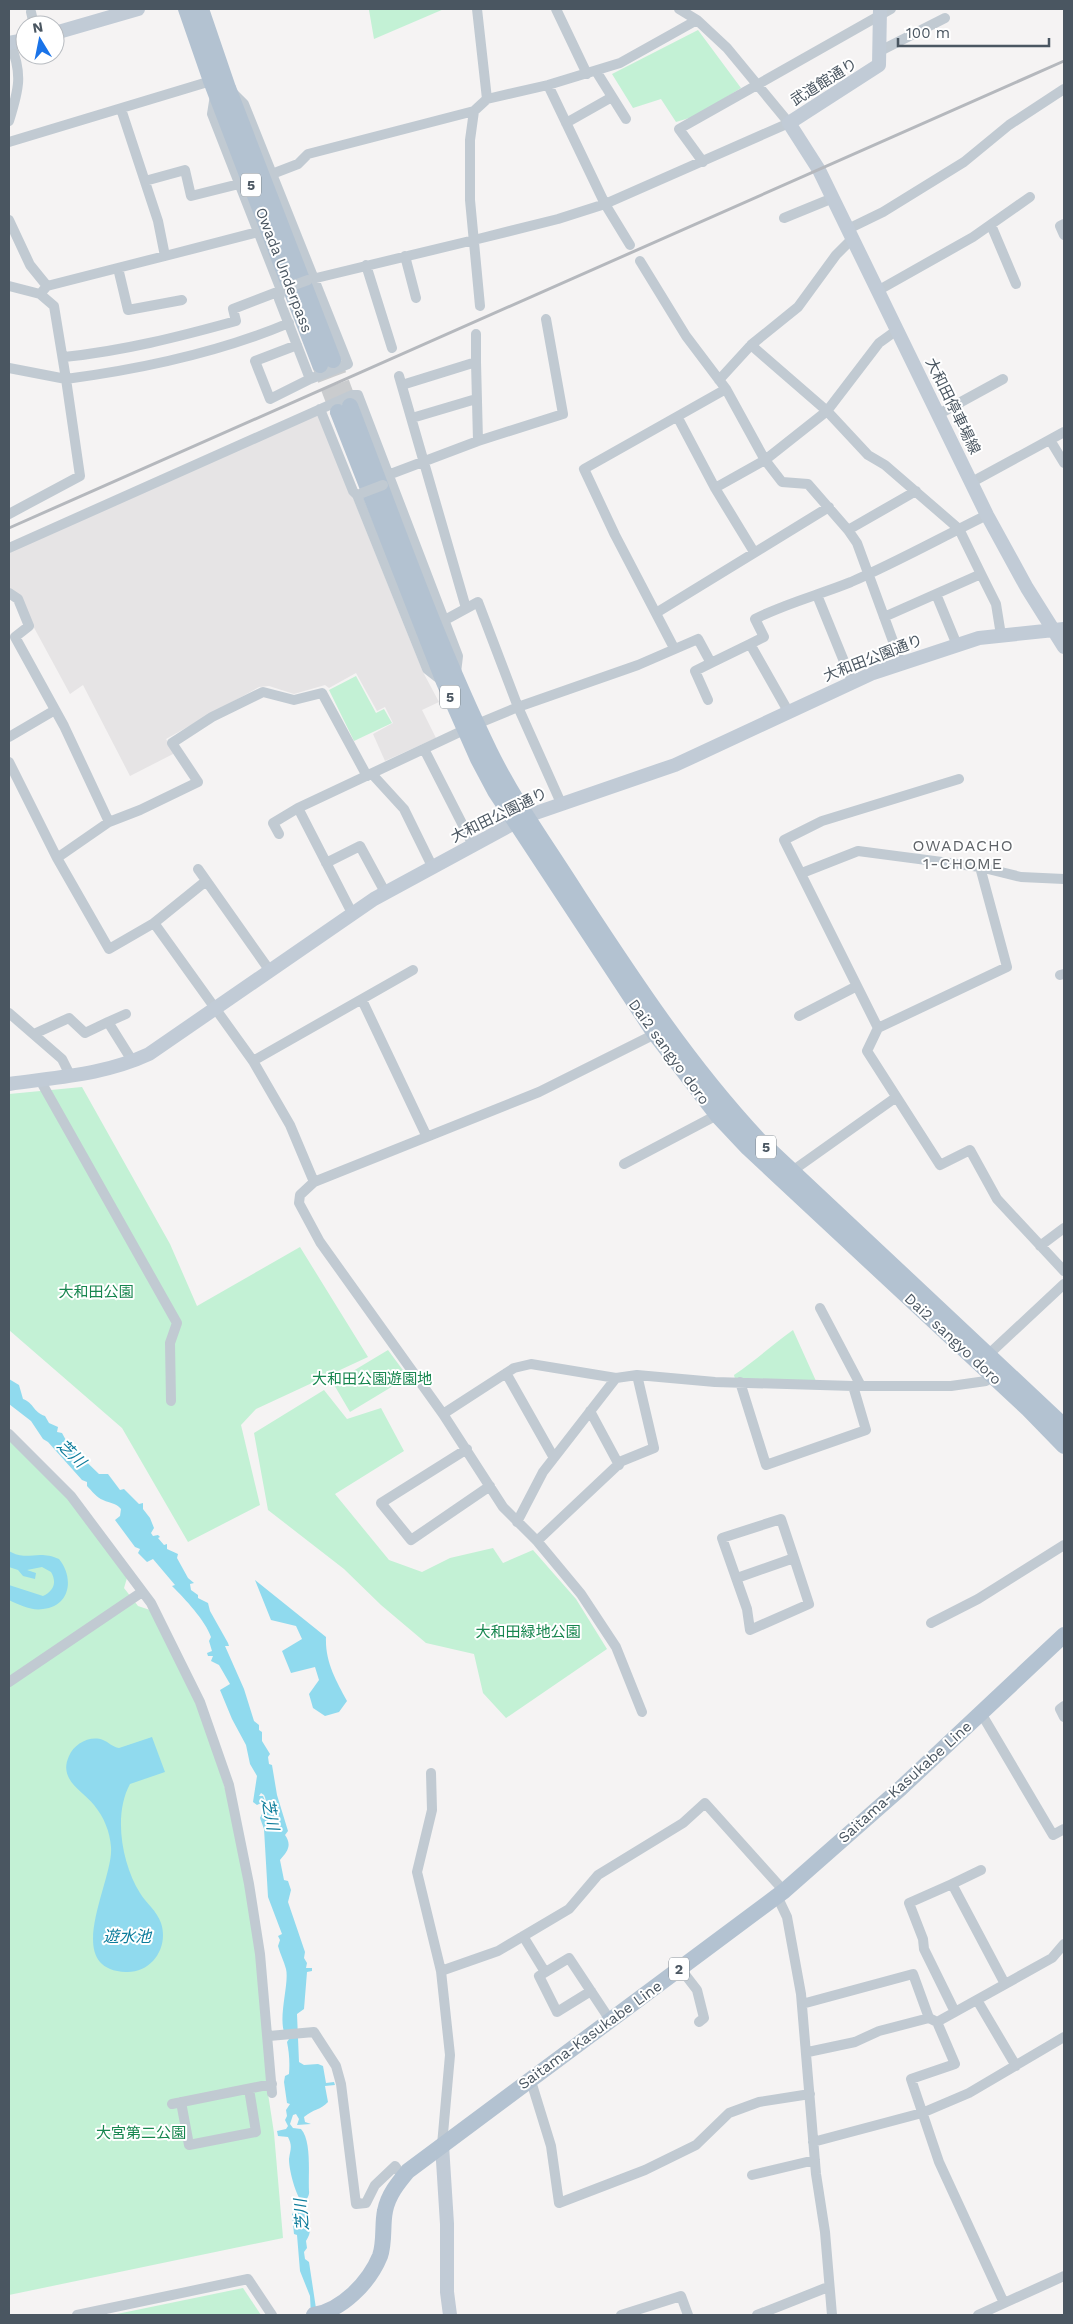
<svg xmlns="http://www.w3.org/2000/svg" width="1073" height="2324" viewBox="0 0 1073 2324" font-family="'Work Sans','Noto Sans JP',sans-serif">
<style>
.education{fill:#e6e4e5}
.green{fill:#c3f1d5}
.water{fill:#90daee}
.lines{fill:none;stroke-linecap:round;stroke-linejoin:round}
.primary-tunnel{stroke:#caccce;stroke-width:16;stroke-dasharray:16 8;stroke-linecap:butt}
.street{stroke:#c1cad2;stroke-width:10}
.secondary{stroke:#c1cbd6;stroke-width:14}
.primary{stroke:#b3c2d1;stroke-width:16}
.rail{stroke:#b5b8bd;stroke-width:3}
.street-bridge{stroke:#c1cad2;stroke-width:10}
.labels{text-anchor:middle;stroke-width:4;stroke-linejoin:round;paint-order:stroke}
.shield{fill:#fff;stroke:#808990;stroke-width:1}
.shield-label{font-size:14px;font-weight:bold;fill:#4a5661}
.street-label{font-size:15px;fill:#4a5661;stroke:#fff}
.park-label{font-size:15px;fill:#17864f;stroke:#fff}
.neighbourhood-label{font-size:16px;letter-spacing:1px;fill:#5f6368;stroke:#fff}
.water-label{font-size:16px;font-style:italic;fill:#0c7c9b;stroke:#fff}
</style>
<rect width="100%" height="100%" fill="#f5f3f3"/>
<path class="education" d="M315,415L318,416L327,433L423,672L439,702L422,710L436,738L385,761L373,734L393,723L385,707L377,711L356,673L329,688L325,685L294,694L269,686L259,687L166,739L175,753L130,776L83,685L70,694L32,624L9,589V550Z"/>
<path class="green" d="M373,9H444L374,39L369,10Z
M698,30L741,88L696,116L676,122L661,99L633,108L612,74Z
M356,676L376,713L384,709L392,723L354,741L329,690Z
M82,1087L170,1244L197,1306L300,1247L368,1357L256,1409L241,1425L260,1505L188,1542L122,1428L9,1330V1094Z
M793,1330L816,1381L735,1379L734,1375C756,1360 772,1345 793,1330Z
M388,1350L408,1377L350,1412L333,1383Z
M324,1390L347,1419L381,1408L404,1451L335,1494L389,1560L422,1572L450,1558L493,1548L503,1563L533,1550L576,1599L607,1649L506,1718L483,1693L474,1654L426,1643L381,1605L344,1569L268,1510L254,1433Z
M9,1440L68,1499L127,1578L124,1588L138,1606L150,1610L201,1709L233,1815L264,1996L267,2087L274,2133L283,2238L9,2295Z
M243,2288L261,2315H112Z"/>
<path class="water" d="M9,1379L19,1385L23,1399C34,1403 33,1412 45,1416L49,1423L58,1427L57,1432L62,1433L68,1444L99,1474H108L120,1490L124,1489L139,1504L143,1503V1509L150,1518L154,1528L151,1533L153,1536L158,1535L160,1537L158,1538L164,1545L167,1544V1549L178,1554L177,1558L188,1578L194,1583L190,1584L191,1590L198,1595V1598L208,1603L210,1611L228,1643L229,1646H225L244,1689L254,1721L259,1725V1730L262,1732V1741L270,1754L268,1757L269,1764L272,1765L277,1795L288,1831L285,1835C292,1845 288,1851 280,1860L284,1880L288,1881L291,1890L288,1902L305,1952L304,1958L307,1963L306,1968H312V1971L307,1972L304,2009L297,2014L299,2062L304,2065L318,2064L323,2066L326,2083L334,2082L335,2085L325,2086L328,2102C321,2110 313,2109 304,2117L305,2122L311,2124L297,2125L299,2119L296,2114L293,2115L290,2124L293,2128L301,2129C312,2141 308,2176 309,2191C310,2196 305,2201 304,2205C301,2217 317,2225 306,2241L307,2248L304,2252L305,2259L309,2262L317,2315H311L310,2296L300,2271L297,2235L294,2234L292,2214L297,2210L301,2201C295,2192 289,2170 289,2159C290,2150 293,2147 288,2137L278,2136L277,2131L286,2129L288,2126L285,2120L287,2116L286,2110L290,2104L287,2103L284,2082L285,2076L289,2074C290,2062 289,2052 287,2042L289,2039C274,2028 290,1985 286,1969C284,1961 280,1954 278,1946L280,1940L278,1936L282,1934L268,1897L264,1829L260,1818C264,1809 269,1806 264,1795L261,1793L259,1796H263L265,1801L257,1805L253,1802L257,1776L250,1764L246,1745L232,1719L220,1690L230,1684L219,1665L211,1661L213,1656H208L207,1653L212,1651L209,1641L211,1637C205,1620 185,1599 172,1586L175,1585L153,1559L147,1562L138,1553L140,1549L135,1547L115,1520L120,1516L121,1509C115,1502 111,1504 103,1500C97,1498 91,1490 87,1486V1482L82,1480L48,1442L43,1439L31,1421L9,1404Z
M9,1551C27,1562 37,1549 59,1559C74,1577 71,1606 43,1609C32,1611 19,1605 9,1600V1585L43,1596C54,1591 57,1582 51,1572L42,1567L27,1570L36,1573L35,1579L23,1576L18,1570L9,1567Z
M255,1580L326,1637C325,1662 336,1680 347,1701L339,1712L325,1716L313,1708L309,1694L319,1680L315,1667L291,1673L282,1651L302,1639L296,1626L271,1620Z
M152,1737L165,1772L130,1784C113,1815 122,1864 140,1893C146,1903 157,1911 161,1923C169,1947 152,1973 126,1972C60,1969 114,1881 111,1847C110,1832 104,1817 94,1805C82,1790 58,1780 69,1756C74,1744 90,1735 103,1740C109,1742 112,1747 119,1748Z"/>
<g class="lines">
<path class="primary-tunnel" d="M333,360L350,406
M320,365L338,412"/>
<path class="street" d="M477,9L487,99
M556,9L587,74
M31,12L34,25
M880,51L945,18
M596,71L626,119
M548,85L605,204L630,245
M215,95L212,114L281,290L279,299L310,379L348,364L244,104L232,92
M9,121C19,89 23,74 10,43
M566,123L612,97
M9,142L211,81
M703,162L679,129L891,9
M272,174L298,164L308,154L474,111
M145,181L185,170L191,196L239,184
M784,218L833,198
M9,220L30,265L47,286
M1064,224L1060,226L1064,235
M991,225L1016,284
M848,229L883,212L964,162L1009,125L1064,89
M165,256L258,232
M405,256L416,298
M640,261L686,336L726,389L765,460L782,482L808,484L848,530L857,543L901,663
M366,265L392,348
M118,268L128,310L182,300
M308,280L474,240L558,219L605,204L789,123L727,48L697,20L679,9
M9,286L40,294L54,306L66,379L9,368
M879,290L973,237L1030,197
M40,294L47,286L165,256L158,221L121,109
M480,306L470,200V140L474,111L487,99L548,85L620,63L697,20
M297,345L255,361L270,399L310,379
M751,345L827,411L868,455L885,465L959,529L981,574L884,617
M64,357C123,351 178,337 236,321L233,309L285,289
M476,362V334
M399,376L466,608
M719,380L751,345L798,307L836,255L852,239
M402,385L476,362L478,441
M320,409L353,491L357,495L427,669L441,680
M939,414L1003,379
M412,418L476,399
M678,418L715,488L754,552
M1050,440L1064,463
M388,475L478,441L563,414L546,319
M972,482L1064,432
M715,488L765,460L827,411L879,343L897,330
M9,514L80,476L66,379C142,369 218,353 289,323
M848,530L916,491
M9,548L352,395H358L458,656L456,673
M981,574L996,604L1001,635
M9,593L18,599L29,626L15,637L64,726L109,822
M936,594L957,645
M817,595L852,681
M656,613L829,507
M445,620L478,602L518,707L561,803
M674,648L615,535L584,469L726,389
M708,700L695,671L711,663
M788,711L750,644L764,637L755,619C786,603 819,595 851,582C897,562 942,537 987,515
M477,724L518,707L638,665L698,639L711,663L750,644
M9,737L55,710
M424,749L473,845
M9,762L57,858L109,949L154,923L253,1061L290,1125L314,1182
M372,774L404,809L432,866
M298,808L352,913
M279,834L273,823L298,808L464,730
M57,858L109,822L140,810L198,782L172,743L212,717L263,692L294,700L322,693L367,776
M326,863L360,846L385,892
M980,867L1007,967L878,1028L867,1051L940,1165L970,1150L997,1199L1064,1271
M198,869L270,971
M802,873L858,851L980,867L1021,877L1064,879
M154,923L206,881
M1060,975L1064,974
M362,1000L427,1137
M9,1013L62,1059L71,1077
M799,1016L857,986
M108,1022L126,1014
M878,1028L784,840L822,821L959,779
M34,1034L69,1018L85,1033L108,1022L133,1062
M253,1061L413,970
M40,1080L177,1323L170,1343L171,1401
M624,1164L717,1115
M788,1174L895,1098
M1040,1246L1064,1228
M820,1308L861,1386
M987,1360L989,1354L1064,1284
M506,1373L554,1458
M740,1382L766,1465L866,1430L853,1386
M590,1411L619,1465
M443,1414L514,1368L531,1364L616,1378L637,1375L715,1382L853,1386H951L986,1381L993,1376
M9,1434L71,1496L151,1603L200,1702L229,1785L249,1884L260,1954L272,2093
M467,1449L381,1503L411,1540L490,1486
M517,1522L543,1472L616,1378
M537,1541L622,1461L654,1448L637,1375
M737,1578L794,1558L781,1519L722,1538L747,1609L750,1630L809,1604L794,1558
M931,1623L978,1599L1064,1545
M9,1682L142,1592
M1064,1706L1060,1709L1064,1717
M642,1712L616,1647L581,1594L537,1541L503,1507L443,1414L320,1242L299,1203L300,1195L314,1182L539,1092L655,1034
M981,1713L1053,1835L1064,1829
M431,1773L432,1810L417,1872L441,1971L450,2055L442,2145
M952,1884L981,1870
M777,1896L787,1917L801,1994L816,2174L825,2232L832,2315
M523,1936L545,1972
M680,1968L697,1990L704,2018L699,2022
M441,1971L498,1951L569,1909L598,1875L683,1823L705,1803L784,1891
M591,1991L557,2012L539,1976L569,1958L610,2020
M977,2000L1016,2066
M802,2004L913,1974L929,2018L879,2031L855,2042L808,2052
M955,2012L924,1949L923,1939L909,1903L952,1884L1005,1984
M929,2018L937,2022L955,2064L911,2079L939,2162L1004,2303
M937,2022L1052,1958L1064,1944
M269,2036L314,2032L336,2066L341,2084L356,2204L366,2203L375,2185L395,2166L403,2177
M530,2078L551,2146L559,2203L645,2170L696,2145L729,2113L759,2102L810,2094
M181,2102L189,2145L256,2132L249,2089
M172,2104L272,2084
M813,2142L922,2113L969,2093L1064,2037
M752,2175L815,2160
M77,2315L248,2279L272,2315
M621,2315L681,2296L688,2315
M757,2315L828,2287
M978,2315L1064,2276"/>
<path class="secondary" d="M880,9L879,65L789,123L819,170L987,515L1027,588L1064,647
M55,33L138,9
M9,43L25,40
M9,1084C57,1077 104,1075 149,1054L374,899L527,816L675,765L873,673L979,638L1064,629
M442,2145L447,2224V2292L450,2315"/>
<path class="primary" d="M186,9L211,81L320,365
M201,9L228,88L333,360
M350,406C395,522 436,641 490,752C515,803 549,849 579,897C634,981 689,1065 758,1139L1064,1426
M338,412L444,682L478,759L495,791L655,1034L717,1115L748,1148L1028,1409L1064,1446
M314,2315C342,2310 369,2283 380,2256C385,2242 382,2225 385,2211C388,2195 398,2183 408,2171L784,1891L901,1788L1064,1635"/>
<path class="rail" d="M9,528L1064,61"/>
<path class="street-bridge" d="M297,284L308,280
M285,289L296,284
M362,493L383,485"/>
</g>
<g class="labels">
<g class="shield">
<rect x="241" y="173.5" width="20" height="23" rx="4"/>
<rect x="440" y="685.5" width="20" height="23" rx="4"/>
<rect x="756" y="1135.5" width="20" height="23" rx="4"/>
<rect x="669" y="1957.5" width="20" height="23" rx="4"/>
</g>
<g class="shield-label">
<text x="251" y="190">5</text>
<text x="450" y="702">5</text>
<text x="766" y="1152">5</text>
<text x="679" y="1974">2</text>
</g>
<g class="street-label">
<text transform="translate(824 82) rotate(-32)" y="5">武道館通り</text>
<text transform="translate(284 270) rotate(69)" y="5">Owada Underpass</text>
<text transform="translate(953 406) rotate(64)" y="5">大和田停車場線</text>
<text transform="translate(873 658) rotate(-21)" y="5">大和田公園通り</text>
<text transform="translate(499 815) rotate(-26)" y="5">大和田公園通り</text>
<text transform="translate(669 1052) rotate(54)" y="5">Dai2 sangyo doro</text>
<text transform="translate(953 1339) rotate(43)" y="5">Dai2 sangyo doro</text>
<text transform="translate(905 1782) rotate(-42)" y="5">Saitama-Kasukabe Line</text>
<text transform="translate(590 2035) rotate(-36)" y="5">Saitama-Kasukabe Line</text>
</g>
<g class="park-label">
<text x="96" y="1297">大和田公園</text>
<text x="372" y="1384">大和田公園遊園地</text>
<text x="528" y="1637">大和田緑地公園</text>
<text x="141" y="2138">大宮第二公園</text>
</g>
<g class="neighbourhood-label">
<text x="963" y="851">OWADACHO<tspan x="963" dy="18">1-CHOME</tspan></text>
</g>
<g class="water-label">
<text transform="translate(72 1453) rotate(44)" y="6">芝川</text>
<text transform="translate(271 1814) rotate(79)" y="6">芝川</text>
<text x="127" y="1942">遊水池</text>
<text transform="translate(301 2215) rotate(-95)" y="6">芝川</text>
</g>
</g>
<rect width="1073" height="2324" fill="none" stroke="#4a5661" stroke-width="20"/>
<g transform="translate(40 40) rotate(350)"><circle r="24" fill="#ffffff" stroke="#b7bbc0"/>
<path d="M0-4L9 19L0 12L-9 19Z" fill="#1a73e8"/>
<text y="-8" font-size="14" font-weight="bold" text-anchor="middle" fill="#4a5661">N</text>
</g>
<path d="M898 38v8h151v-8" fill="none" stroke="#4a5661" stroke-width="2.5"/>
<text x="906" y="38" font-size="15" fill="#4a5661" stroke="#ffffff" stroke-width="4" paint-order="stroke">100 m</text>
</svg>
